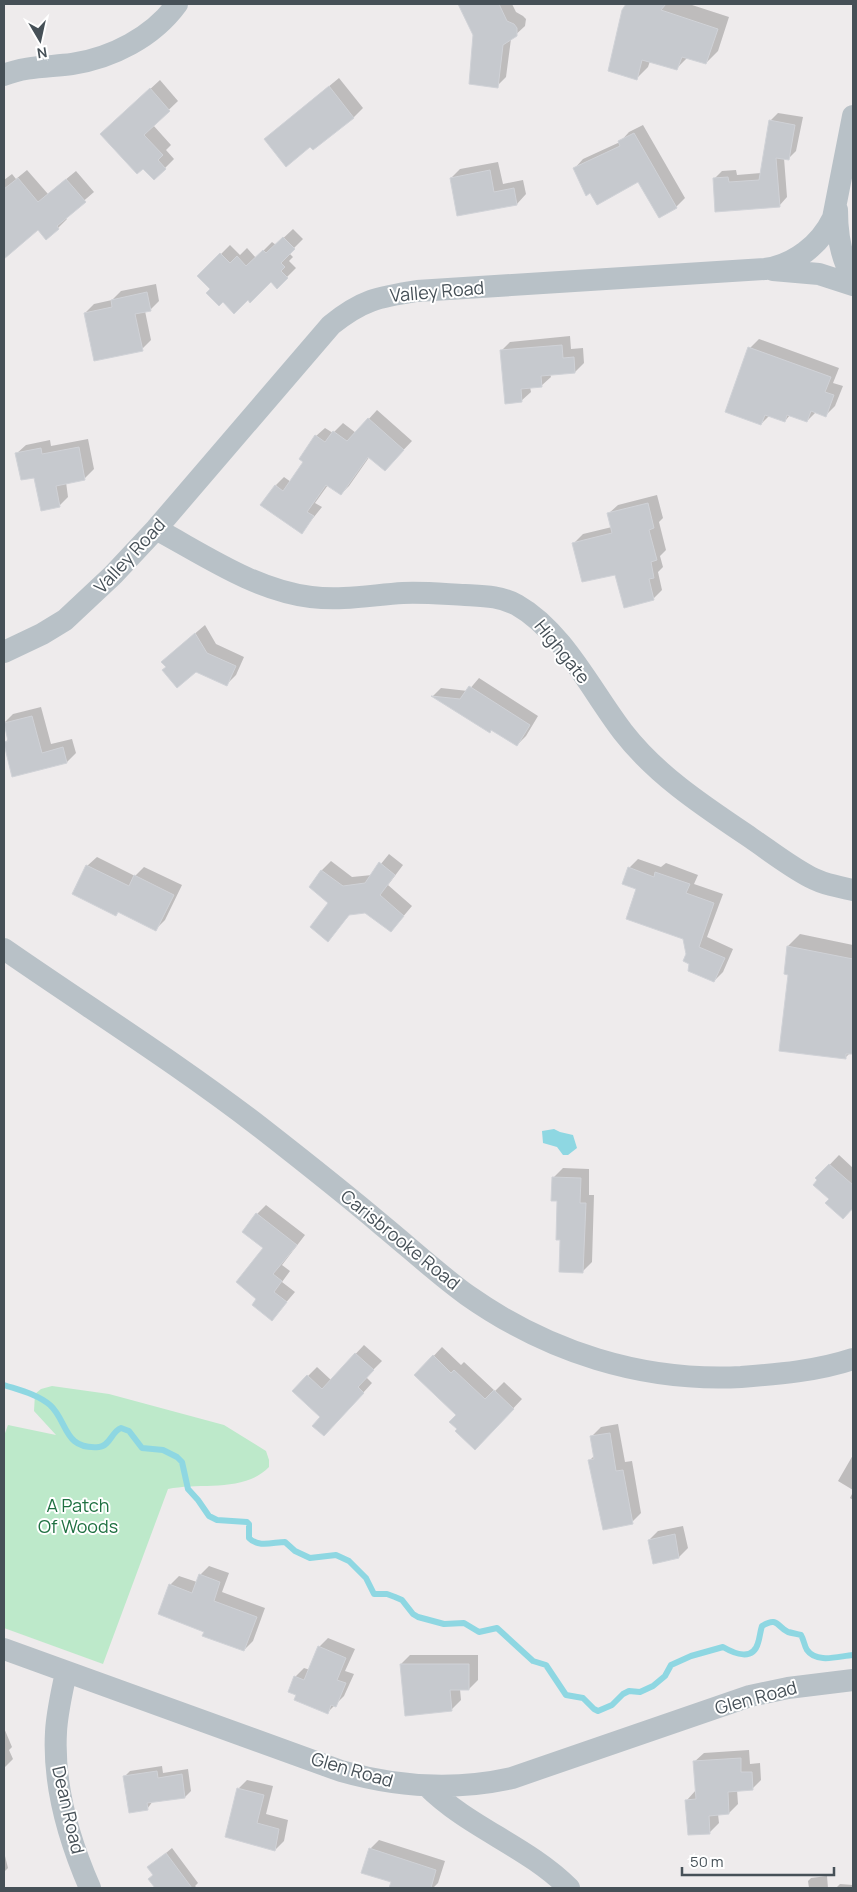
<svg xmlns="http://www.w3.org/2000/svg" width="857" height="1892" viewBox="0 0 857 1892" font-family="Manrope,sans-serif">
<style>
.green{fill:#bde9ca}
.water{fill:#8ed7e2}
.shadow{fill:#0003}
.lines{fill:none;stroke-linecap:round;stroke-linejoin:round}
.stream{stroke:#8ed7e2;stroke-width:6}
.building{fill:#c6c9ce;stroke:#d0d2d7}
.minor{stroke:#b8c1c7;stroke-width:22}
.labels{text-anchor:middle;stroke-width:4;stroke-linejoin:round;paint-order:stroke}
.street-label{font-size:18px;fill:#465057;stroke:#fff}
.park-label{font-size:18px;fill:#1f7041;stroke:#fff}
</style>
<rect width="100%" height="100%" fill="#eeebec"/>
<path class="green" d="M52,1386L109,1394L224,1425L266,1451L269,1460V1467C244,1493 200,1482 168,1489L103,1664L4,1628V1436L8,1425L56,1435L34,1411L35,1394L41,1389Z"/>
<path class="water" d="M554,1129L560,1132L573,1135L577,1148L568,1155H563L557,1147L543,1143L542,1131Z"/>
<path class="shadow" d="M459,4H512L516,12L523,16L526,19L525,26L511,39L506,77L497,86Z
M628,4H689L729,17L718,51L706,63L688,57L676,69L650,61L648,67L636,79L623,11Z
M339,78L363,108L354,117L313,149L311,145L265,139Z
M160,80L178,101L153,125L171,145L166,150L174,159L165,168L111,125Z
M778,113L803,117L796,151L788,159L784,158L787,197L779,206L714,179L722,171L736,170L737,175L761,173L770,121Z
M643,125L685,198L676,207L638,180L574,169L583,159L620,142L629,132Z
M498,162L503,184L523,180L526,194L517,204L458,215L451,178L460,169Z
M27,170L48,194L76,171L94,192L65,217L67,219L58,228H38L6,256L4,253V180L12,174L16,179Z
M293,229L303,239L289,253L293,257L289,261L296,268L277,287L271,281L248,298L212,289L199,276L230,245L240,255L247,248L256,258L272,242L276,245Z
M156,284L159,301L150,310L145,311L151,340L142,349L85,313L94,304L112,300L121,291Z
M570,336L571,349L583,348L584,363L575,372L550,374L551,377L541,386L530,387L531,392L521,401L501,351L510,342Z
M759,339L839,368L833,383L843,386L835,406L826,415L816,412L807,421L790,415L785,421L770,415L761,424L750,348Z
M377,410L412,441L393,461L370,456L349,486L341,494L328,485L315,503L322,507L301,533L276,485L284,477L291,482L305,462L300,459L316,436L325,428L333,433L343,423L356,433Z
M88,439L94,469L85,478L66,482L68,497L59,506L16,454L26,445L50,440L51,446Z
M657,495L663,518L659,522L666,550L660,556L663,567L658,572L662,590L653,599L574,543L583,534L612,527L608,514L618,505Z
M205,625L216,644L244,657L236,675L227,684L196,670L167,667L172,653Z
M479,678L538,716L526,736L517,745L492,729L489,731L433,696L441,688L468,691Z
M41,707L51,744L72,739L76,753L67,762L13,775L5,743L8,739L4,723L13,714Z
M389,854L403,865L388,885L412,906L391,931L366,911L351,913L328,940L330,903L311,887L322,870L331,861L352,877L372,875Z
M97,857L135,876L144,867L182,885L165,920L156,929L87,866Z
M638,859L661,867L666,863L698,875L694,884L723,894L707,937L733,949L723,972L714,981L690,964L684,938L638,889L629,868Z
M800,934L853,945V1053H850L845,1058L789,973H785L788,946Z
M839,1155L853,1168V1211L830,1199L817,1178Z
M563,1168L589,1169V1195H594L592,1262L583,1271L561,1239L558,1200L554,1177Z
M266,1205L305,1235L282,1265L290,1271L282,1282L295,1292L272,1319L258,1299L265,1248L257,1214Z
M364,1345L382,1361L366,1377L372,1383L333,1426L308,1376L317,1367L331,1380Z
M442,1347L461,1365L464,1362L495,1391L504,1382L522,1399L475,1449L459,1429L458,1415L416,1375Z
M618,1424L625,1462L632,1461L641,1513L632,1522L590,1460L595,1455L592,1436L601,1427Z
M853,1455V1490L838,1481Z
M853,1492V1500L850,1498Z
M683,1526L688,1548L679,1557L649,1540L658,1531Z
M209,1566L229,1573L222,1592L265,1608L253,1641L244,1650L170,1585L179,1576L197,1582L200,1575Z
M328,1638L355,1649L345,1671L354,1674L344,1696L327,1713L298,1695L295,1677L304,1668L310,1670L319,1647Z
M410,1655H478V1680L469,1689H460L461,1700L452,1709L406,1714L401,1664Z
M4,1728L12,1747L9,1750L13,1759L4,1768Z
M749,1750L750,1764L760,1763L761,1780L752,1789L737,1790L738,1804L729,1813L718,1814L719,1823L710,1832L687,1800L696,1790L694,1762L704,1753Z
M162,1766L163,1773L188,1769L191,1791L185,1797L153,1801L147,1809L124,1777L130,1771Z
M247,1780L273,1786L266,1814L288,1820L284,1841L275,1850L227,1836L238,1789Z
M379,1840L445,1861L438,1883L433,1888H390L393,1881L370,1849Z
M172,1848L198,1883L195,1886L197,1888H157L150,1879L154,1874L149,1867Z
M4,1852L8,1868L4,1872Z
M827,1876L828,1888H809L808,1881L811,1878Z
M840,1884L853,1885V1888H836Z"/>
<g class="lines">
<path class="stream" d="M4,1385C19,1390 37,1394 50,1405C68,1421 63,1450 99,1447C110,1446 112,1431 121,1428L129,1431L142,1448L163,1450L177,1457L182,1462L188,1489L198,1500L209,1516L217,1520L247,1522L249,1524V1538C258,1548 274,1542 285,1542L295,1551L310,1558L336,1555L349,1561L366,1578L374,1594H387L395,1597L402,1600L413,1614L418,1617L444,1624L464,1623L479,1632L497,1628L533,1661L546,1665L566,1695L583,1698L594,1709L598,1711L612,1705L623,1694L629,1691L640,1692L653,1686L665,1676L671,1665L691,1656L723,1647C735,1654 753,1661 758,1643C760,1637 760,1632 762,1626C778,1616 777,1627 788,1632C792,1633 797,1634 801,1635C804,1640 804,1645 807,1650C817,1664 839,1656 853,1655"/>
</g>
<path class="building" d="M458,4H499L507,21L514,24L517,28V36L503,45L498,88L469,84L473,35Z
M626,4H666L661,10L718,29L706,64L682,57L677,70L642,60L637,80L608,71L622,10Z
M329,86L354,118L313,150L310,147L286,167L264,139Z
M150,88L170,111L144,135L163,155L158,160L166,169L154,180L143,169L137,174L100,134Z
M769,120L795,125L789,160L776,158L780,207L715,212L713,178L728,177L729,182L759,180Z
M634,133L677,208L659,218L638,182L597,205L590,193L586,196L573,168L620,146L618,141Z
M490,170L494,192L514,188L517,205L457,216L450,178Z
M18,178L38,202L66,179L86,202L57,226L59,229L46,240L38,230L4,259V189Z
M283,237L295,249L281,263L285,267L281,271L288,278L277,289L271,282L250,303L248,300L234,314L223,302L219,306L206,293L210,289L197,276L220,253L230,263L237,256L246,266L263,250L266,253Z
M147,292L151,311L135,314L143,351L94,361L84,313L112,307L111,300Z
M562,345L563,358L574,357L575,373L541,376L542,387L521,389L522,402L505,404L500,350Z
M748,347L831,377L825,392L834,395L826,417L811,411L807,422L787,415L785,422L765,415L761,425L725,412Z
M368,418L404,450L385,471L368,457L341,495L326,485L307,512L314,516L302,534L260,505L275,485L283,491L303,462L299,459L315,435L325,442L333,431L347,441Z
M79,447L85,480L56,486L60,507L41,511L34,478L21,480L15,453L41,448L42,454Z
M648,503L654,528L649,530L657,560L651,562L654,578L649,579L654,600L624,608L615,575L582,582L572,543L612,533L607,513Z
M195,633L207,653L236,666L227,686L196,672L177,688L162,670L166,667L161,662Z
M469,686L530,725L517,746L491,730L490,733L431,696L460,699Z
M32,716L42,753L63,747L67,763L12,777L4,744V742L8,741L4,723Z
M379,862L395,875L380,895L404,916L391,932L365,913L349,915L328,942L310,927L328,903L309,887L321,870L343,886L365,883Z
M86,865L129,886L134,875L174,895L156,931L118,912L116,916L72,894Z
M628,867L654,877L655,872L690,884L686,893L714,903L699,947L725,958L714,982L688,971L689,964L683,961L686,954L683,939L626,919L636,889L622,884Z
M787,946L853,959V1054H846V1059L779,1051L788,975L784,974Z
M829,1164L853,1185V1208L843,1219L825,1203L829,1199L813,1185L817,1180L815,1178Z
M552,1177L581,1178L580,1203H586L583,1273L559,1272L560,1240H556L557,1201H551Z
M256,1213L297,1245L273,1274L282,1281L274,1292L287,1302L272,1321L252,1305L256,1299L236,1282L263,1248L242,1232Z
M355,1353L374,1370L358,1387L364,1393L324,1436L312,1426L320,1417L292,1391L307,1375L322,1389Z
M433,1355L451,1373L454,1370L485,1399L494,1390L514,1409L475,1450L455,1431L457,1429L449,1422L456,1415L414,1375Z
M610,1433L616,1471L623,1470L633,1524L603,1530L588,1460L594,1459L590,1436Z
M675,1534L679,1558L653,1564L648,1540Z
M199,1574L220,1582L214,1601L257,1617L244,1651L202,1636L204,1632L158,1614L169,1584L192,1593Z
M318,1646L346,1658L337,1680L346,1683L336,1707L331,1705L328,1714L294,1700L296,1695L288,1692L294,1676L304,1680Z
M400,1664H469V1690H450L452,1711L405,1716Z
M741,1758V1772H752L753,1790L728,1792L729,1814L709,1816L710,1834L688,1835L685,1800L696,1799L693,1761Z
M157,1771L158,1778L182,1774L185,1798L147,1803L148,1810L129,1813L123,1776Z
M237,1788L264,1795L257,1823L279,1829L275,1851L225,1837Z
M369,1848L436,1870L431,1888H389L391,1882L361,1873Z
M166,1853L192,1888H155L148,1879L153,1875L147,1867Z"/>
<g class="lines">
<path class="minor" d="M4,75C25,66 49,67 72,64C112,58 153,37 177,4
M837,210C837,234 840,257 853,278
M773,270L819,274L853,285
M156,529C206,556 255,590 311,597C342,601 372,595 403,593C423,592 444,594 465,595C483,596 501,596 517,605C563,631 592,692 623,732C657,776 705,807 751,838C770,851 789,866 810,877C823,884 838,887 853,890
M4,652L42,634L65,620L113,575L156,529L331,325C362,300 378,297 417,291L765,269C794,265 820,245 833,218L853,116
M4,949C89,1008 177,1063 260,1127C301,1159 343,1192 383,1226C411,1249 438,1274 467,1295C548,1352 642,1382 741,1377C779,1374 817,1371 853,1359
M4,1649L341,1771C397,1787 454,1791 512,1778L750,1696L788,1688L853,1680
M66,1672C62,1692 57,1712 56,1732C53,1785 69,1840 90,1888
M427,1786C469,1828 527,1846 569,1888"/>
</g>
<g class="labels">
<g class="street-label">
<text transform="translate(437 292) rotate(-5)" y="6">Valley Road</text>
<text transform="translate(130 556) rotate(-47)" y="6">Valley Road</text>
<text transform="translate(562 652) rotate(51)" y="6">Highgate</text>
<text transform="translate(400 1240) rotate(39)" y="6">Carisbrooke Road</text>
<text transform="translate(756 1698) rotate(-15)" y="6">Glen Road</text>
<text transform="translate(352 1770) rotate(16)" y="6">Glen Road</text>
<text transform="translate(68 1810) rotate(77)" y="6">Dean Road</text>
</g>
<g class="park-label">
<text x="78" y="1512">A Patch<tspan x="78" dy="21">Of Woods</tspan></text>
</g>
</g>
<rect width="857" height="1892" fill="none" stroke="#465057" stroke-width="10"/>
<g transform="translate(40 40) rotate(171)" stroke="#ffffff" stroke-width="4" paint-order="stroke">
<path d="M0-4L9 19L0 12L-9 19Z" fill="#465057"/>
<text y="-8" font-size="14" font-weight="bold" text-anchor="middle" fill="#465057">N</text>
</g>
<path d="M682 1867v8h152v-8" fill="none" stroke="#465057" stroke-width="2.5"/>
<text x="690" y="1867" font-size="15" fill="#465057" stroke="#ffffff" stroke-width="4" paint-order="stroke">50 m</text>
</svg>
